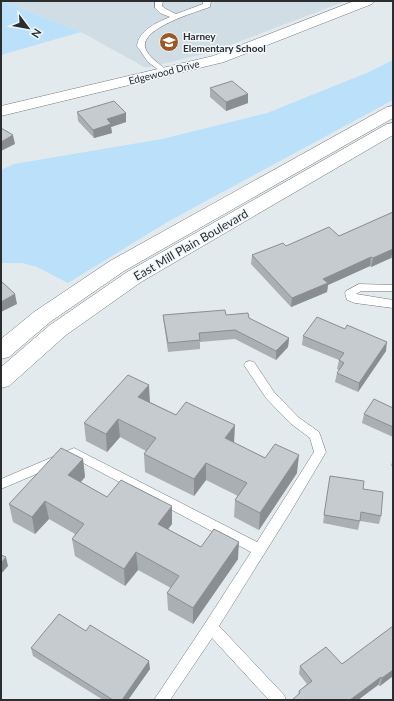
<svg xmlns="http://www.w3.org/2000/svg" width="394" height="701" viewBox="0 0 394 701" font-family="Lato,sans-serif">
<style>
.built{fill:#d0dde5}
.green{fill:#bae1f9}
.lines{fill:none;stroke-linecap:round;stroke-linejoin:round}
.lane-casing{stroke:#757b7f;stroke-width:1}
.street-casing{stroke:#757b7f;stroke-width:1}
.secondary-casing{stroke:#757b7f;stroke-width:1}
.lane{fill:#fff;fill-rule:evenodd}
.street{fill:#fff;fill-rule:evenodd}
.secondary{fill:#fff;fill-rule:evenodd}
.wall{fill:#a9afb2}
.shaded-wall{fill:#8a8e91}
.building{fill:#c5cbcf;stroke:#8a8e91}
.labels{text-anchor:middle;stroke-width:3;stroke-linejoin:round;paint-order:stroke}
.far-poi-label{font-size:10px;font-weight:bold;fill:#2b2d2f;stroke:#f0f7fb;text-anchor:start}
.far-street-label{font-size:10px;fill:#2b2d2f;stroke:#f0f7fb}
.street-label{font-size:12px;fill:#2b2d2f;stroke:#f0f7fb}
</style>
<rect width="100%" height="100%" fill="#e3eaee"/>
<path class="built" d="M3,1H346L212,52L146,68L81,32Z"/>
<path class="green" d="M1,1H3L81,32L1,55Z
M393,60V100L169,221L68,283L37,267L22,263H1V170L14,164L162,139L267,113L369,72Z"/>
<g class="lines">
<g class="lane-casing">
<path id="lane" d="M155,1H163L162,6L166,9L176,14L203,4V1H211L210,7C196,12 141,28 145,47C148,58 161,64 168,72L164,74L148,62L137,46C139,30 156,23 170,17L160,13L155,8Z
M359,284L393,285V291H361L356,294L393,300V308L355,303L347,300L345,293L346,291Z
M250,361L254,362L274,392L298,417L319,432L326,452L291,511L219,626L284,695L286,700H269L212,638L170,700H154L206,622L251,552L74,458L1,489V479L74,448L257,542L314,452L310,438L290,423L266,398L244,365L246,362Z"/>
</g>
<g class="street-casing">
<path id="street" d="M354,1H374L372,4L224,62L1,116V106L213,56Z"/>
</g>
<g class="secondary-casing">
<path id="secondary" d="M393,106V118L124,271L50,322L9,357L1,359V339L34,312L110,261L387,107Z
M393,123V135L141,282L66,335L9,386L1,388V367L50,325L127,272L387,124Z"/>
</g>
<use href="#lane" class="lane"/>
<use href="#street" class="street"/>
<use href="#secondary" class="secondary"/>
</g>
<path class="wall" d="M210,88L248,94V103L226,111L210,97Z
M77,112L126,122L111,127L112,133L94,138L78,121Z
M393,212V259L391,258L371,267L370,266L328,285L327,292L291,307L251,264L252,255L286,246L339,236Z
M163,315H226L249,318L289,338L288,347L276,360L235,339L200,342V349L168,352L164,324Z
M303,336L386,351L358,392L335,382L337,373L339,370L337,369L339,360L302,345Z
M150,402L297,473L259,530L234,517L235,500L238,496L206,480L194,496L145,472L144,454L146,451L120,437L107,452L86,441L84,423Z
M393,408V437L362,423L364,414Z
M83,459L85,477L81,482L107,497L172,506V524L168,529L201,547L238,559L193,624L168,610L167,593L171,588L138,570L125,586L75,556L72,539L75,534L49,519L35,534L13,522L9,504Z
M393,459V466H391Z
M330,476L363,489L381,516L379,524L360,521L358,530L323,523Z
M393,627V676L380,686L378,685L358,700H292L298,695L299,691L307,684L299,674L300,666L342,664Z
M31,648L150,669L128,700H103L33,656Z"/>
<path class="shaded-wall" d="M248,94V103L226,111V102Z
M126,113V122L111,127L112,133L94,138L93,130L107,119Z
M13,135L15,144L1,151V142Z
M393,249L391,258L371,267L373,258Z
M371,257L370,266L328,285L327,292L291,307L292,298L323,279Z
M15,294L17,304L1,312V302Z
M289,338L288,347L276,360V351Z
M387,342L386,351L358,392L359,383Z
M149,385L150,403L138,397Z
M118,419L120,437L107,452L106,434Z
M235,425L234,444L225,438Z
M299,455L297,473L259,530L260,513Z
M83,459L85,477L71,493L68,475Z
M206,463V480L194,496V479Z
M45,501L49,519L35,534L32,517Z
M172,506V524L159,541L158,524Z
M239,542L238,559L193,624V608Z
M136,552L138,570L125,586L124,569Z
M6,557L8,566L1,574V563Z
M149,661L150,669L128,700H122Z
M393,670V676L380,686L382,678Z
M381,677L378,685L358,700H350Z"/>
<path class="building" d="M232,81L248,94L226,102L210,88Z
M114,101L126,113L107,119L111,124L93,130L77,112Z
M1,128L13,135L1,142Z
M393,212V249L373,258L371,257L323,279L328,283L292,298L252,255L283,243L286,246L329,227L339,236Z
M1,281L15,294L1,302Z
M225,310L226,315L248,313L249,318L289,338L276,351L235,330L199,333L200,340L168,343L163,315Z
M317,317L345,329L347,325L387,342L359,383L337,373L344,363L339,360L344,353L303,336Z
M128,375L149,385L138,397L176,415L186,402L209,413L235,425L225,438L265,458L275,444L299,455L260,513L235,500L247,483L206,463L194,479L144,454L156,438L118,419L106,434L84,423Z
M374,399L393,408V427L364,414Z
M61,448L83,459L68,475L107,497L121,480L172,506L158,524L201,547L214,529L239,542L193,608L167,593L179,576L136,552L124,569L72,539L84,524L45,501L32,517L9,504Z
M330,476L364,481L363,489L383,492L381,516L361,512L360,521L324,515Z
M1,555L6,557L1,563Z
M59,614L86,631L90,625L149,661L122,700H113L31,648Z
M393,626V670L382,678L381,677L350,700H292L300,693L299,691L312,681L300,666L326,647L342,664Z"/>
<defs>
<g id="school-disc" transform="scale(1)"><circle r="9.5" fill="#9b5a25" stroke="#f0f7fb"/><path d="M0-5L7-2L0 1L-7-2ZM-4 1L0 2.5L4 1V4Q0 6-4 4Z" fill="#fff"/></g>
</defs>
<g fill-rule="evenodd">
<use href="#school-disc" x="169" y="42"/>
</g>
<g class="labels">
<g class="far-poi-label">
<text x="183" y="40">Harney<tspan x="183" dy="12">Elementary School</tspan></text>
</g>
<g class="far-street-label">
<text transform="translate(164 72) rotate(-14)" y="4">Edgewood Drive</text>
</g>
<g class="street-label">
<text transform="translate(191 245) rotate(-30)" y="4">East Mill Plain Boulevard</text>
</g>
</g>
<rect width="394" height="701" fill="none" stroke="#2b2d2f" stroke-width="4"/>
<g transform="translate(28 28) rotate(122)" stroke="#f0f7fb" stroke-width="3" paint-order="stroke">
<path d="M0-3L7 15L0 10L-7 15Z" fill="#2b2d2f"/>
<text y="-6" font-size="11" font-weight="bold" text-anchor="middle" fill="#2b2d2f">N</text>
</g>
</svg>
